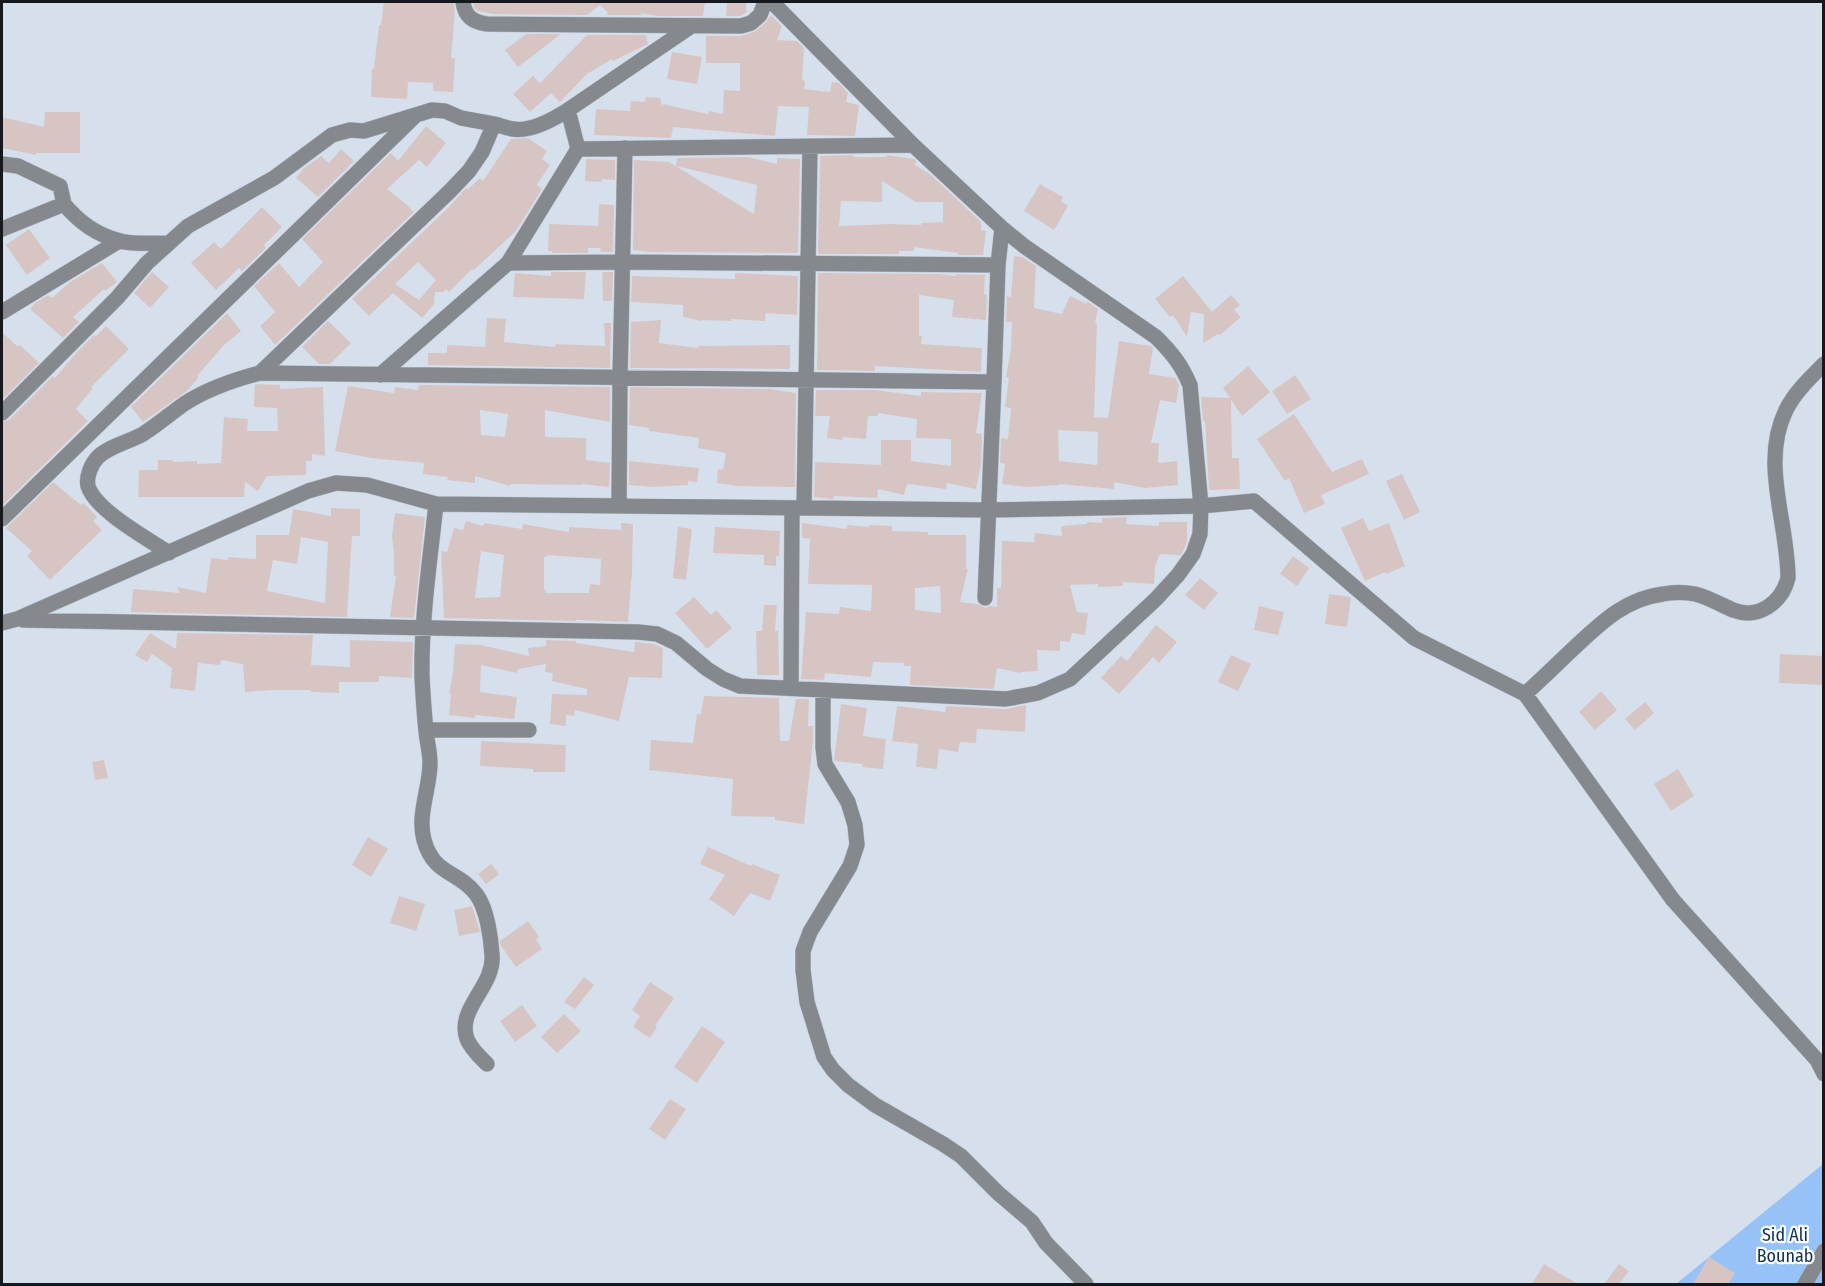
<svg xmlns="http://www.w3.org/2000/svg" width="1825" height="1286" viewBox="0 0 1825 1286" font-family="'Fira Sans Condensed',sans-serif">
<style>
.green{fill:#96c2f7}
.building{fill:#d7c5c3;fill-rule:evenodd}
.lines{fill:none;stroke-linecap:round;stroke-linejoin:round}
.minor-casing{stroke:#b3bcc8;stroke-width:16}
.minor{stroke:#85898e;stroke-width:15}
.labels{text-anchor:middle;stroke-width:4.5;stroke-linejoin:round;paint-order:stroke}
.park-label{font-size:18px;fill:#0c3056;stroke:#fff}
</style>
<rect width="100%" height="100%" fill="#d6e0ed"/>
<path class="green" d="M1823,1164V1284H1676Z"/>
<path class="building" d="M384,2H454L455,12L451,58H455L453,92L433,91V83L408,82L407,99L371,97L372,69H374L379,25H381Z
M473,2H705L703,16H658L641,13L642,15H606L608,13L600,5L587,15L493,14L478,11L474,7Z
M727,2H746V11H749L740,16H726Z
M771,15L782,26L777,40L797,41L804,48L802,80L805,81L804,89L830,92L832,82L839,83L848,93L846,102L859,105L855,136L807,135L809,107L778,106L775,136L673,127L671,138L594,135L596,109L630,111L631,101L645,102L646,97L660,98L662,107L663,104L708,114L709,111L723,114L724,90L740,91V63H706V36H741L754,32L766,22Z
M526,34H561L518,67L505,50Z
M587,35H646L648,44L613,61L612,59L587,74L560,102L551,93L530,112L513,94L533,76L540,83Z
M672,52L702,57L697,84L667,79Z
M45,112H80V153H36V155L2,148V117L44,127Z
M426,126L446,143L427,167L419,160L387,189L407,205L414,212L275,345L260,326L275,312L254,286L279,263L299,287L323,262L302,239L391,153L398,161Z
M528,138L547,151L542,159L550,165L537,185L542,189L516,231L474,270L472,269L449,292L446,289L443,292H435L434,304L422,318L393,293L369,316L352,299L449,207L466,188L468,189L480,178L483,181L511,139ZM418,262L436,280L419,300L395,284Z
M341,149L354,161L318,197L296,178L304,168L321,156L329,163Z
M853,155V157H886L887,155L914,159L916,161L915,165L931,175L981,222V230L986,231L983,255H958V253L914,247V251H899V254H818L820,156ZM882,181L916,202H943V222L921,223V225L891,224L839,226L841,201L882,202Z
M748,157L777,164V158L800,159L798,253L650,252L633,250L634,160L669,162L754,214L757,185L676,166L677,158Z
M586,159L615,160V180L602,179V182L585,181Z
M1040,184L1063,197L1061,201L1068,206L1054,230L1024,211Z
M599,204L614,205L613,252H601L600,248H588V253H552V251H548L549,224L598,226Z
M262,207L282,227L264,245L266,248L242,271L239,268L216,290L191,263L214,242L221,249Z
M29,229L50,258L27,275L6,245Z
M1014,256L1022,257L1036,266L1034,308L1062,314L1070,296L1087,304V301L1098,309L1095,324H1097L1094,417L1108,418L1119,341L1151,346L1153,348L1149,374L1176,378L1179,385L1176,403L1160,400L1151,443H1159L1158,463L1177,461L1178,485L1145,488L1114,482V489L1059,484V485L1025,487L1002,484L1005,464L1000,463L1001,438L1008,439L1011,408L1005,407L1009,377H1006L1011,348L1012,322H1006L1007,296L1011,297ZM1058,430L1098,432L1097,465L1059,461Z
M102,263L117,282L105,291L104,289L73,317L79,322L63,338L30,309L35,303L48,295L52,298L70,282Z
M152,272L169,287L150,308L134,293Z
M551,272H586L584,299L513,297L515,273L551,276Z
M602,272H613L612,301H603Z
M735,273L798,276L797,315L766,313L765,321L731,319V321L702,320V321L683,317V305L631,302L632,276L735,279Z
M818,273L940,274L956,276V274L985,275L984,294L987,295L986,320L952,317L954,300L919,295V336H922L921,344L982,348L981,372L875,366V371L817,370Z
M1183,276L1212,312L1231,295L1240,305L1234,310L1241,317L1220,335L1218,334L1203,343L1204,314L1191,312L1187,337L1173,315L1170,317L1155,299Z
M227,313L241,331L223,346L197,376L199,377L188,390L143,422L131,407Z
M487,318L506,319L504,342L555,347L556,344L605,346L604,323H611L610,368L428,365V353H447V345L485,347Z
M661,320L659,343L698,348V346L790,345V369L630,368L631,322Z
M328,321L351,343L330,364H319L302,347Z
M106,326L129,349L91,387L93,388L76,409L88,421L2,506V422L9,420L53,376L55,378L78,351L94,335L96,336Z
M2,332L18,347L20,345L39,363L2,400Z
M1248,366L1270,392L1242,416L1231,400L1232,458H1239L1240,489L1209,490L1205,421H1203L1201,397L1230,398L1223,388Z
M1295,375L1311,399L1287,414L1272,391Z
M255,384L280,385V389L323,387L325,456L312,454V461H306V475L267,476L258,491L245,482L244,497H138L139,470H158V460H173V462L197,461V464L221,463L224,417L248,419L247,431H278L277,408L254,407Z
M419,385L610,387V422L545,410V437L586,438V460L610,463L609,487L582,484V485L511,484L510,486L475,476V483L447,480L448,477L423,474L424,463L371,458L335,451L348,386L394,393L395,387L418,390ZM480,410L508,414L505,437L481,435Z
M630,387L770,389L796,393L795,487L737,486L717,483L718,469L723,470L726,453L698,448L699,438L649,431V428L629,425Z
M816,390H875L921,396V392L982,393L976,433L982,434L981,465L976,489L947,483L946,489L907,484L904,495L878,489L877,498L834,496L833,499L814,497L815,462L881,465V440H911V461L951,466V439L916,438L917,419L878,413V416H868L866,439L843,437L842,440L827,438L830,416H815Z
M1294,414L1332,472L1362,459L1369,474L1321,495L1325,504L1304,513L1289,478L1285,481L1257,439Z
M629,461L699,468L697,482L688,481V485L654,487L629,485Z
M1402,474L1420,512L1404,520L1386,481Z
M53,482L81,505L84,503L97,517L93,521L102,530L50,580L27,556L32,551L6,528Z
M331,508L360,509V536H352L347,617L131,612L133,589L180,593L177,587L206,593L211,558L228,560V557L256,559V535H289L293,509L331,516ZM301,537L328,542L325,603L267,591L273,560L297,564Z
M395,513L425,517L414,618L390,617L396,576H394V555L392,536Z
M1127,517L1126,524L1159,526V522H1187V542L1184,549L1181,555L1160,554L1155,566L1154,584L1123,582V586L1098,587V584L1070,585L1077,612L1088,613L1085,635L1072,633L1070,642L1060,641V651L1037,650L1038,671L1021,672L1020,673L997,668L994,689L910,685L911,666H904V663L873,662L871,677L825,673L824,680L801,679L806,612L839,614L840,607L871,611L872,585L808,584L810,539L802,538V523L847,529V525L869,527V525L892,526V531L928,532V535H966V569H968L960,602L978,604L985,608L990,606L997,607V588H1001L1002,541L1034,542L1035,533L1062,536L1061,526L1087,524V522L1102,523V518ZM940,586L941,613L915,610V588Z
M1363,518L1369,531L1389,523L1405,566L1386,574L1385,572L1365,581L1341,528Z
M466,521L483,526L484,523L522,529L523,524L569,532V527L621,530V523L633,524L632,572L628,622L576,620V621L444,618L441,551L447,552L454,528L463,530ZM481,551L504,555L500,597L475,598ZM547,555L601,559L600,585L590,584L589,593H545L546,590H544V557H547Z
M678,527L692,529L686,580L673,578Z
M715,527L780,531L779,556H776V566L764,565V555L713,553Z
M1293,556L1309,568L1297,586L1280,574Z
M1200,578L1218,593L1204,610L1185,595Z
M1329,594L1351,597L1347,627L1325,624Z
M694,597L711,615L716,610L732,628L707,649L675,613Z
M764,605H777L775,631H778L779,675H757L756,631H762Z
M1259,606L1284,612L1278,635L1254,630Z
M1156,625L1177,642L1159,663L1153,657L1119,694L1101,678L1121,656L1127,661Z
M150,633L176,649L177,633L313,635L311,665L350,667V640L413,642L412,678L379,676V682H339V693L311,692V690H273L245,692L243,664L221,660L220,665L198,663L195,691L170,688L172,668L152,654L147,662L135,655Z
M546,640L576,641V643L634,652L635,642L654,644L663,648L662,678L629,677L619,721L575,710L574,716L566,715V726L550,724L552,694L587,695V689L552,681L553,673L545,672L546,664L518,669L517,673L481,665L480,692L517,697L514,719L475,715V718L449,715L451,694H449L453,672L455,644L481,645L529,656L528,648L546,646Z
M1780,654L1824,656V685L1779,683Z
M1231,655L1251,664L1238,691L1218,682Z
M1601,691L1617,710L1595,730L1579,712Z
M704,696L779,698L780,741H789L796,699H809L808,726H813V741L804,824L775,820V817L731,816L733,779L649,770L651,740L693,743L697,714H701Z
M1645,702L1654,713L1635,730L1625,719Z
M841,704L867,708L863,736L886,739L883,769L862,767L863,764L834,761Z
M1026,705L1025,732L977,729L976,743L960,742L958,752L939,749L937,769L916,767L918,744L892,741L897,706L945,712L946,706L1006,709Z
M481,741L566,745L565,772H533V769L480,766Z
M104,760L108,778L95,780L92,762Z
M1678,769L1694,796L1671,811L1654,784Z
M368,837L388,849L371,877L352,865Z
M708,847L751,866L752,864L780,875L770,901L750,893L734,916L709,899L725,875L700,864Z
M491,864L499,874L486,884L478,874Z
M399,896L425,904L416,931L390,923Z
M472,906L480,932L459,936L454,910Z
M528,921L539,937L536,939L542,949L516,967L501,946L500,941Z
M584,977L594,985L575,1009L564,1002Z
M650,982L674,998L655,1026L657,1027L650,1038L633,1027L640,1016L632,1010Z
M522,1005L537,1026L515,1042L500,1021Z
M564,1014L581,1031L557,1053L541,1037Z
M702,1026L725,1042L697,1083L674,1067Z
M670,1099L686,1109L665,1140L649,1129Z
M1709,1257L1735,1273L1728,1284H1693Z
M1544,1264L1578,1284H1532Z
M1619,1264L1629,1271L1619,1284H1604Z"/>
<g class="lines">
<g class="minor-casing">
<path id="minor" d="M463,2C465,16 472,22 487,24L741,26L751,23L760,15L765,2
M690,27L568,110L578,149L508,263L622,262L998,265
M568,110C554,119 531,132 513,129C506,128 500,125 494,124L482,152L469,171L450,191L260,373L994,382L985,598
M578,149L913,145
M2,164L18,166L60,186L64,204L2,229
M64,204C78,221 95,234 117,240C131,245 154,243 169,243
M2,312L119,241
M380,375L508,263
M994,382L998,265L1002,228
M2,413L117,298L147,263L188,226L274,178L332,135L350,130L364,131L432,110L445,111L461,118L494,124
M436,504C430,561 421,619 422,677C423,695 424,713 426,731C427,742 430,752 430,763C430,788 417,815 424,840C434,876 458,870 476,894C487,908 491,938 492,955C495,986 456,1009 467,1039C471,1049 480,1057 487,1064
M619,506L620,377L625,148
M804,508L810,146
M2,519L414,117
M169,553C148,539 95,510 88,486C86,477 91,464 98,457C109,446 129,442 143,434C157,425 170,414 184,404C207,389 233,380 260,373
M23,620L638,632L657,634L676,643L707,669L723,679L740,686L1006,699L1038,693L1070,679L1156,599L1178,575L1193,554L1200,534L1201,506L1190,385C1181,364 1172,353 1156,337L1024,246L1002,228L913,145L772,2
M2,623L17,619L308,491L336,483L367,485L436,504L990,510L1201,506L1254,501L1414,638L1525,694L1673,900L1817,1060L1824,1074
M791,688L792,508
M823,690V747L825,764L848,802L855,825L857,845L850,866L810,932L803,951V970L807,1002L824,1057L833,1070L848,1085L875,1105L943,1144L961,1156L998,1193L1032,1222L1046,1243L1086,1284
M1525,694C1542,679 1558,663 1575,647C1602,622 1625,599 1663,594C1673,592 1685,592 1695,594C1708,597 1721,605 1733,610C1759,620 1782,602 1788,578C1788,522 1760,463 1786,410C1795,392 1810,378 1824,364
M426,730H529
M1805,1284L1824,1251"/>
</g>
<use href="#minor" class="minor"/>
</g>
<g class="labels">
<g class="park-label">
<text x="1785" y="1241">Sid Ali<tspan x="1785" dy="21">Bounab</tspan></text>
</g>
</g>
<rect width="1825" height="1286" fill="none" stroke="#15191d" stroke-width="6"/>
</svg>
